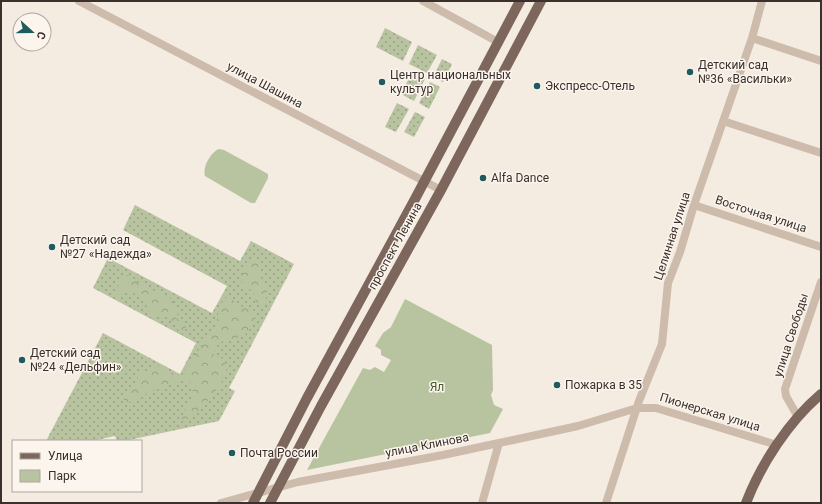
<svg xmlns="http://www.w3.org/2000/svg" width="822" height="504" viewBox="0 0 822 504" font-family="Roboto,sans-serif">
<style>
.grass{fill:url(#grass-dots)}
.forest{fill:url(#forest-crowns)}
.park{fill:#b8c4a0}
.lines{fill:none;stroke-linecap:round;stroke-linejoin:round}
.minor{stroke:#cdbbac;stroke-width:8}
.major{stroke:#7d675c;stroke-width:10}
.poi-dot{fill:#1f5a5e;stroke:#fbf5ee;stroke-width:1.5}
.labels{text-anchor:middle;stroke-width:3;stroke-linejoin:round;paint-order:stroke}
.poi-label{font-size:12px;fill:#3b302b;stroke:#fbf5ee;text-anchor:start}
.street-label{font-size:12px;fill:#3b302b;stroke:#fbf5ee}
.park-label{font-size:12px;fill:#4a5a2e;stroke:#fbf5ee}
</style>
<defs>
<pattern id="grass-dots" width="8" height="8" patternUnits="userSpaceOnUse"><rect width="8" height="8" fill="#b8c4a0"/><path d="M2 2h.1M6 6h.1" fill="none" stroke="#97a083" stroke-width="1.8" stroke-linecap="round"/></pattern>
<pattern id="forest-crowns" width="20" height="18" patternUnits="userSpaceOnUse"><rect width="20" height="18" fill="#b8c4a0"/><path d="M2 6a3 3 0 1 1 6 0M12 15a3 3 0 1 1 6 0" fill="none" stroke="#97a083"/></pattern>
</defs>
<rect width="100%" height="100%" fill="#f4ebe1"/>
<path class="grass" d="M385,28L412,42L403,61L376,47Z
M418,45L437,55L427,73L409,64Z
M442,59L452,64L443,82L433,77Z
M412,72L425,79L414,101L401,94Z
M430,82L440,87L429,109L419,103Z
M397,103L409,109L396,132L385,127Z
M415,112L425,117L414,137L404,132Z
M135,205L240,261L251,241L294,264L229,388L235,391L219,421L124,441H117L115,436L92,441H46L103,333L180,374L196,343L93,288L108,258L212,313L227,286L123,230Z"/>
<path class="forest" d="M254,260L259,261C262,267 260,271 261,277C265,291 271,286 264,304H259L255,300L253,291C249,288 246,290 241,287L244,264L249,261Z
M125,275H129L139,283L147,286L157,293L170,297L174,304L181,310L180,313L175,315L176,318L186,325L185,333L181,334C176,327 170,317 162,315C157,314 154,316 149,315L146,304L144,301L132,292L124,288L121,294L117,295L115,291C117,285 123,281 125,275Z
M227,297C233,298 234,302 238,305C246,309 250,306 257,314C252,332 243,340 224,340L216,347L213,354C217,357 224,358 226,362C227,367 226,374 224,378C219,389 195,418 183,421L182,418C187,405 194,399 193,385L187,380H180L164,388L150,391L142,397L130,402L125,403L123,401C126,395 131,392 134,387C138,382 137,377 141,371L148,372L156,365C166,367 174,377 184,374C187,367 190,359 195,354C201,347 212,335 215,326C219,316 218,304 227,297Z"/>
<path class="park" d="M219,149L224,150L268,174V178L255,203H251L205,176C202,167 211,152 219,149Z
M405,299L492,345L493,390L491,395L494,405L503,409L490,433L307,470L363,368L370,370L375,367L384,372L391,360L381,355V350L375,346L383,333L391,327Z"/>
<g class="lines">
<path class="minor" d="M79,1L441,190
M423,1L498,42
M752,38L821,61
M723,121L821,153
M694,205L821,247
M798,417L786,396L785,389L821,282
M221,503L298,482L443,455L578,426L637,408H656L777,445
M482,503L499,443
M606,503L639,401L662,344L668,283L680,252L694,205L752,38L762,1"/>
<path class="major" d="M253,503L307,398L415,199L520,1
M270,503L321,406L441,190L541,1
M746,503C761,464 789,421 821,394"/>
</g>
<g class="poi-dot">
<circle cx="690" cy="72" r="4"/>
<circle cx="382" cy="82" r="4"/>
<circle cx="537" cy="86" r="4"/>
<circle cx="483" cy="178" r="4"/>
<circle cx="52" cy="247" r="4"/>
<circle cx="22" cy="360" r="4"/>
<circle cx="557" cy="385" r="4"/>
<circle cx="232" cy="453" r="4"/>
</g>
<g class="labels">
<g class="poi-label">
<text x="698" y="69">Детский сад<tspan x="698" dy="14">№36 «Васильки»</tspan></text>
<text x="390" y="79">Центр национальных<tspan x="390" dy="14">культур</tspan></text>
<text x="545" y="90">Экспресс-Отель</text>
<text x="491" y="182">Alfa Dance</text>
<text x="60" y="244">Детский сад<tspan x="60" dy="14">№27 «Надежда»</tspan></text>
<text x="30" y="357">Детский сад<tspan x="30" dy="14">№24 «Дельфин»</tspan></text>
<text x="565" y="389">Пожарка в 35</text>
<text x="240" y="457">Почта России</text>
</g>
<g class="street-label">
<text transform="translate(265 85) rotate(28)" y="4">улица Шашина</text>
<text transform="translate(761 214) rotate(18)" y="4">Восточная улица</text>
<text transform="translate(672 236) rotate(-72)" y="4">Целинная улица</text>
<text transform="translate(395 246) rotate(-61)" y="4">проспект Ленина</text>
<text transform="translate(791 335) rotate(-72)" y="4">улица Свободы</text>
<text transform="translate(710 412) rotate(17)" y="4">Пионерская улица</text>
<text transform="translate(427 445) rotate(-11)" y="4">улица Клинова</text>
</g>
<g class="park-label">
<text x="437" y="391">Ял</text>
</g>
</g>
<rect width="822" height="504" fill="none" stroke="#3b302b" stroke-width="4"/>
<rect x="12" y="440" width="130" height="52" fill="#fbf5ee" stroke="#aea6a0"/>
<rect x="20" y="453" width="20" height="6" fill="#7d675c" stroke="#aea6a0"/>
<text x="48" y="460" font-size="12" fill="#3b302b">Улица</text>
<rect x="20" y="470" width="20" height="12" fill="#b8c4a0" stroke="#aea6a0"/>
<text x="48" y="480" font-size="12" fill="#3b302b">Парк</text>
<g transform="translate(32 32) rotate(111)"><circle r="19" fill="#fbf5ee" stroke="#aea6a0"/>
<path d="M0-3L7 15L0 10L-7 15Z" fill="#1f5a5e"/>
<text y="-6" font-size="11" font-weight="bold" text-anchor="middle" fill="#3b302b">С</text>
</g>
</svg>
